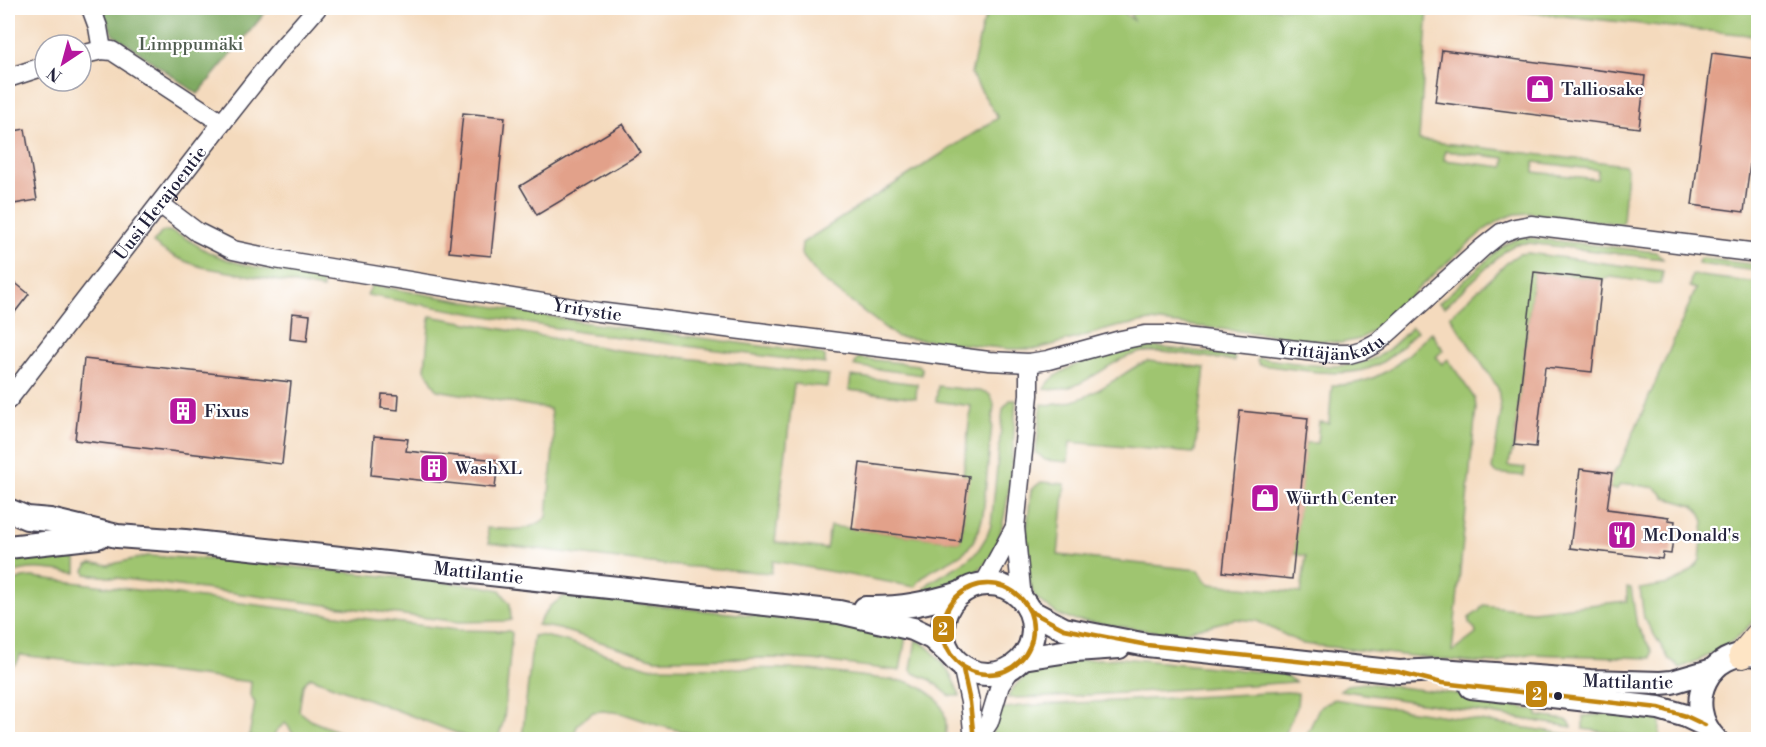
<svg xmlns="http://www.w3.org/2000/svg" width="1766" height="747" viewBox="0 0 1766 747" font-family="'Libre Bodoni',serif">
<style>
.green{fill:#9fc570;stroke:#607456;stroke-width:1.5;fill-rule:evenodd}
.forest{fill:#7faa62;stroke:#50664e;stroke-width:1.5}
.building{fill:#e2a18a}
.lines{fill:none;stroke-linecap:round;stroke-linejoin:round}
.minor-casing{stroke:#423e4e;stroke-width:21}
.tertiary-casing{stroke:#423e4e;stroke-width:26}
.secondary-casing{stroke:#423e4e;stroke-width:28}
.minor{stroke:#fff;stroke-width:18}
.tertiary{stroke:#fff;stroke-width:22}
.secondary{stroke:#fee5c5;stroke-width:26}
.bus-1-casing{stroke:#fff;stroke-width:9}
.bus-1{stroke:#c2850f;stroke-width:4.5}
.bus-dot{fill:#22223b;stroke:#fff;stroke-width:2}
.labels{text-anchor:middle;stroke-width:4.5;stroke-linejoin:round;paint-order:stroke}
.park-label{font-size:18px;fill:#4e5b4e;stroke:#fff}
.poi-label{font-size:18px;fill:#22223b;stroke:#fff;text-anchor:start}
.street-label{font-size:18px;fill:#22223b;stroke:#fff}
.line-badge{stroke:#fff;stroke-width:2}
.badge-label{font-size:16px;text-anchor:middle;font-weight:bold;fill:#fff}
</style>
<rect width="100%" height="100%" fill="#fff"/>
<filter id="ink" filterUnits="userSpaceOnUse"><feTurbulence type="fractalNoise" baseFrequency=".0167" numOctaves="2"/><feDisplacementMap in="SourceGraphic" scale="12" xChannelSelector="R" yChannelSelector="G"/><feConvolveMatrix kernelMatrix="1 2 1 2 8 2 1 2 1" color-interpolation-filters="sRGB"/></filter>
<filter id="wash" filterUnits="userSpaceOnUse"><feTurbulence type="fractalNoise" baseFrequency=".008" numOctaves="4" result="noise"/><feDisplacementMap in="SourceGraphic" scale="24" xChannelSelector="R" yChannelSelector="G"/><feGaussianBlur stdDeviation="1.35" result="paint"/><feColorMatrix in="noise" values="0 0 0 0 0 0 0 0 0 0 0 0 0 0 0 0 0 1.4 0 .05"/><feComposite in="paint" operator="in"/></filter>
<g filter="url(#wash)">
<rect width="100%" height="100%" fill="#f4dabd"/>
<path class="green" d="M990,8H1119L1133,20L1129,8H1428L1419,140L1625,165L1627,169L1623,222L1621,224L1530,213L1516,214L1504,218L1484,230L1424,283L1376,328L1360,339L1341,343L1151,321L1116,327L1038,349H1010L897,337L821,279L801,254L802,243L998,118L971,74L982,26ZM1445,151L1505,158L1504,167L1444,160ZM1534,162L1598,170L1597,179L1534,172Z
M1485,8H1758V36Z
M169,231C186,235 199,249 215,255C248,269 286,272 321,278L323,289L202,267C183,261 168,255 153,243L162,232Z
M1521,237L1656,252L1663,259L1528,243L1516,244L1507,249L1444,307L1439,303L1504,245Z
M1528,253L1663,271L1661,284L1611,277L1602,280L1534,272L1514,445L1508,466L1525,468L1524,476L1495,473L1492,469L1501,413L1498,388L1450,316L1511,259L1519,254Z
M1701,258L1758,265V271L1698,264L1699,259Z
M1692,275L1758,283V613C1742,642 1710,656 1680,668L1677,664L1669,659L1644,618L1640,589L1669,584L1682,578L1695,567L1700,560L1704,521L1700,513L1694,506L1666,498L1656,488L1630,484L1620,485L1616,490L1606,488L1612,474L1619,466L1696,289L1689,287Z
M372,285L581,322L821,354L825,356V364L579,332L367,295Z
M430,316L617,350L829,375L827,387L794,384L775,542L826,549L830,526L960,542L968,477L963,476L971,406L936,401L938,386L986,392L991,396L994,404L983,515C980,528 975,543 964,552C948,565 926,568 915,587L773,561L771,573L667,565L489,543L487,528C509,530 529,533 547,517L554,438L550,409L437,390L425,369Z
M1412,327L1417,331C1405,343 1393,357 1377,365C1346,381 1294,368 1260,365L1257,361L1258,358C1298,362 1349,377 1385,352C1395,345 1404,335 1412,327Z
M1431,332L1443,350L1436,357L1442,364L1448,359L1475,399L1476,409L1452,652L1476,634L1475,629L1469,623V618L1479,611L1483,605L1532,611L1627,601V587L1631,588L1637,626L1652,651L1651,658L1530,654L1509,657L1499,663L1466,662L1303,644L1257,621L1235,619L1184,632H1159L1069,619L1059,615L1038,600L1033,593L1027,575L1025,549L1031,490L1041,482L1065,484L1058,555L1199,570L1205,580L1211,584L1301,593L1306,556L1294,554L1305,443H1317L1319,422L1329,423L1332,385C1377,386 1402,363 1431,332Z
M1153,347L1234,355L1235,361C1212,359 1157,348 1138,353C1103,362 1084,394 1044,389C1057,363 1125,348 1153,347Z
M858,358L918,365L922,368V375L854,366Z
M1148,361L1205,368L1195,451L1193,453L1070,442L1068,462L1045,460L1036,452L1042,404C1079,409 1111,381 1140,364Z
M851,376L917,384L916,398L849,390Z
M1010,400H1016C1013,438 1011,542 983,566C967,580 943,588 924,595L925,588L929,583L966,561L977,552L987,536L991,525L993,506L1003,409Z
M44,552L76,559V573C52,570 29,564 8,575V555Z
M147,556L226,560L482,586L500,590L510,604L511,620L507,621L459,622L86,574L85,571L87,565L92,563L108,565Z
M32,577L457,630L509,631L512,633L504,719L498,739H472L310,677L303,685L299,711L312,721L350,736L348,739C336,740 303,743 294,735C290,731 290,727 285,723L276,731L272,739H259L249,736L255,703L250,695L251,682L20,655L17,663L8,669V585L22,578Z
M565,596L816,622L891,631L906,636L900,671L813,660L772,658L655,659L559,629L537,625L550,606Z
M539,635L562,640L648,667L802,669L908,682C937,692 950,708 945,739H713L657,725L621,713L603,711L593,712L578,724L572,739H522L533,636Z
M916,639C938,652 951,672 960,696H950L931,680L913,673L911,670Z
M1121,658L1283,674L1295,682L1056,697L1007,698C1029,655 1079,661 1121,658Z
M1365,683L1466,695L1537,711V716L1566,720L1570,723L1572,727L1340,690L1347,685Z
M1287,692L1298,693L1297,707L1282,739L990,740L1000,709L1020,706Z
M1333,699L1600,739H1305L1319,708Z
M1608,714L1661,717L1659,739L1583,729V716Z"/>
<path class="forest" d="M101,8H269L198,94L113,34Z"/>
<g id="blocks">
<path class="building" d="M1442,50L1645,76L1639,128L1435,102Z
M1712,53L1758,59V100L1744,212L1692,205Z
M463,113L505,117L491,256L449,252Z
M623,124L641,153L537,215L520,186Z
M25,129L37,200L8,205V132Z
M1534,272L1602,280L1592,372L1545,367L1536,447L1514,445Z
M8,277L29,294L8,321Z
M292,313L310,315L307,341L290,339Z
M84,359L291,382L282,464L75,440Z
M382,394L399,395L398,410L381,408Z
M1240,411L1308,418L1292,579L1223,572Z
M374,436L408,439L406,451L498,460L495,488L371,475Z
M860,463L969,476L960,542L852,529Z
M1580,469L1612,473L1607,509L1669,517L1668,520L1675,521L1671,554L1663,553L1662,559L1570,548Z"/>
</g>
</g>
<g filter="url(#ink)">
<use href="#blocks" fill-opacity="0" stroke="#423e4e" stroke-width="1.5"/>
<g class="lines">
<g class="minor-casing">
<g id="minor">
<path d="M91,8L98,27L102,50"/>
<path d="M81,55L102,50L112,51L222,123"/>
<path d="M8,78L45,66"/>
<path id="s1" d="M160,204L197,232L233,250L275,259L598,312L989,361L1029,363L1048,360L1121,340L1145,335H1167L1332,354H1349L1363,350L1378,342L1482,248L1501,233L1515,228L1531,225L1758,253"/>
<path id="s2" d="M8,400L222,123L275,56L317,8"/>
<path d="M984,584L1015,527"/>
<path d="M1022,599L1015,527L1029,395V363"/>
<path d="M962,665L970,702L974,740"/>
<path d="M977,740L989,722L1000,685L1012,667"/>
</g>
</g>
<g class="tertiary-casing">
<g id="tertiary">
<path id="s3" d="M8,510L27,518L50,520L117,536L185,541L839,612L913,629L932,638L951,655"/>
<path d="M8,547L98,537"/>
<circle cx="988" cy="629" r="45"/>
<path d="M865,608C901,609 927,603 961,593"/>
<path id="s4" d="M1030,611L1064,629L1147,645L1399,672L1440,670L1590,681L1660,683L1672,682L1713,670"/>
<path d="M1023,658L1075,650L1119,647"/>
<path d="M1471,687L1659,708L1686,716L1705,725"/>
<path d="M1716,740C1681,704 1709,647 1758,655"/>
</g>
</g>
<g class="secondary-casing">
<path id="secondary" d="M1742,655L1758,636"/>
</g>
<use href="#minor" class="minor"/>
<use href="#tertiary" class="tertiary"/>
<use href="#secondary" class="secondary"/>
<g class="bus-1-casing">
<path id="bus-1" d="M943 629a45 45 0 1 1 90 0a45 45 0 1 1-90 0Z
M1030,611L1064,629L1147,645L1399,672L1442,683L1659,708L1686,716L1705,725
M962,665L970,702L974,740"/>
</g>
<use href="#bus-1" class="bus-1"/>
</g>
</g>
<defs>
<g id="shop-square" transform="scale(1.5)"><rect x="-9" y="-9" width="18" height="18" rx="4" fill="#b5179e" stroke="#fff"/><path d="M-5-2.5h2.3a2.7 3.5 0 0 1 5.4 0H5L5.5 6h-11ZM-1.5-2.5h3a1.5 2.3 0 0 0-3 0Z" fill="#fff"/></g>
<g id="building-square" transform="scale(1.5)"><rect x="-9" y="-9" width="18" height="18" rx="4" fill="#b5179e" stroke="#fff"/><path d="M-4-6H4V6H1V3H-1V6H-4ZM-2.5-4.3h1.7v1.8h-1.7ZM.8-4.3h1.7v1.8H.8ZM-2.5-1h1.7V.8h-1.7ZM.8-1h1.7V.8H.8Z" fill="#fff"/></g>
<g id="restaurant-square" transform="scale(1.5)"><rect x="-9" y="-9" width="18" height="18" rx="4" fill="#b5179e" stroke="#fff"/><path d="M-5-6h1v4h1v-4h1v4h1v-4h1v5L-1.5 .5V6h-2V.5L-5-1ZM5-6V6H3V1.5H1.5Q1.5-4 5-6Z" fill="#fff"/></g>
</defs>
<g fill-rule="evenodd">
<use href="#shop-square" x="1540" y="89"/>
<use href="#building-square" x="183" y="411"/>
<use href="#building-square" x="434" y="468"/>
<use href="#shop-square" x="1265" y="498"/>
<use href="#restaurant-square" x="1622" y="535"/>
</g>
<circle class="bus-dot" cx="1558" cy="696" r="5"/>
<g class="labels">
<g class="park-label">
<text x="191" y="50">Limppumäki</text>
</g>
<g class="poi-label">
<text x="1561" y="95">Talliosake</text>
<text x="204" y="417">Fixus</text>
<text x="455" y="474">WashXL</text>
<text x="1286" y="504">Würth Center</text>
<text x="1643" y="541">McDonald's</text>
</g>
<g class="street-label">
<text dy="6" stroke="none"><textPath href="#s2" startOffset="249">Uusi Herajoentie</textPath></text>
<text dy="6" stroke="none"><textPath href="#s1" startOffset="446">Yritystie</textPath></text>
<text dy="6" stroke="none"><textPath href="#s1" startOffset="1198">Yrittäjänkatu</textPath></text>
<text dy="6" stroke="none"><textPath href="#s3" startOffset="476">Mattilantie</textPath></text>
<text dy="6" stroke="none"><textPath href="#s4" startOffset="606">Mattilantie</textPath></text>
</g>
</g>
<g class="line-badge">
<rect x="932" y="615" width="23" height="28" rx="6" fill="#c2850f"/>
<rect x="1525" y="680" width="23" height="28" rx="6" fill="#c2850f"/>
</g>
<g class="badge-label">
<text x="943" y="635">2</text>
<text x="1537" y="700">2</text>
</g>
<rect width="1766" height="747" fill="none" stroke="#fff" stroke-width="30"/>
<g transform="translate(63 63) rotate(216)"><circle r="28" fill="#ffffff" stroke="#a7a7b1" stroke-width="1.5"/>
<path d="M0-4.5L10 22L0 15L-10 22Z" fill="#b5179e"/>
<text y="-9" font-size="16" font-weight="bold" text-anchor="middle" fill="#22223b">N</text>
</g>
</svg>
